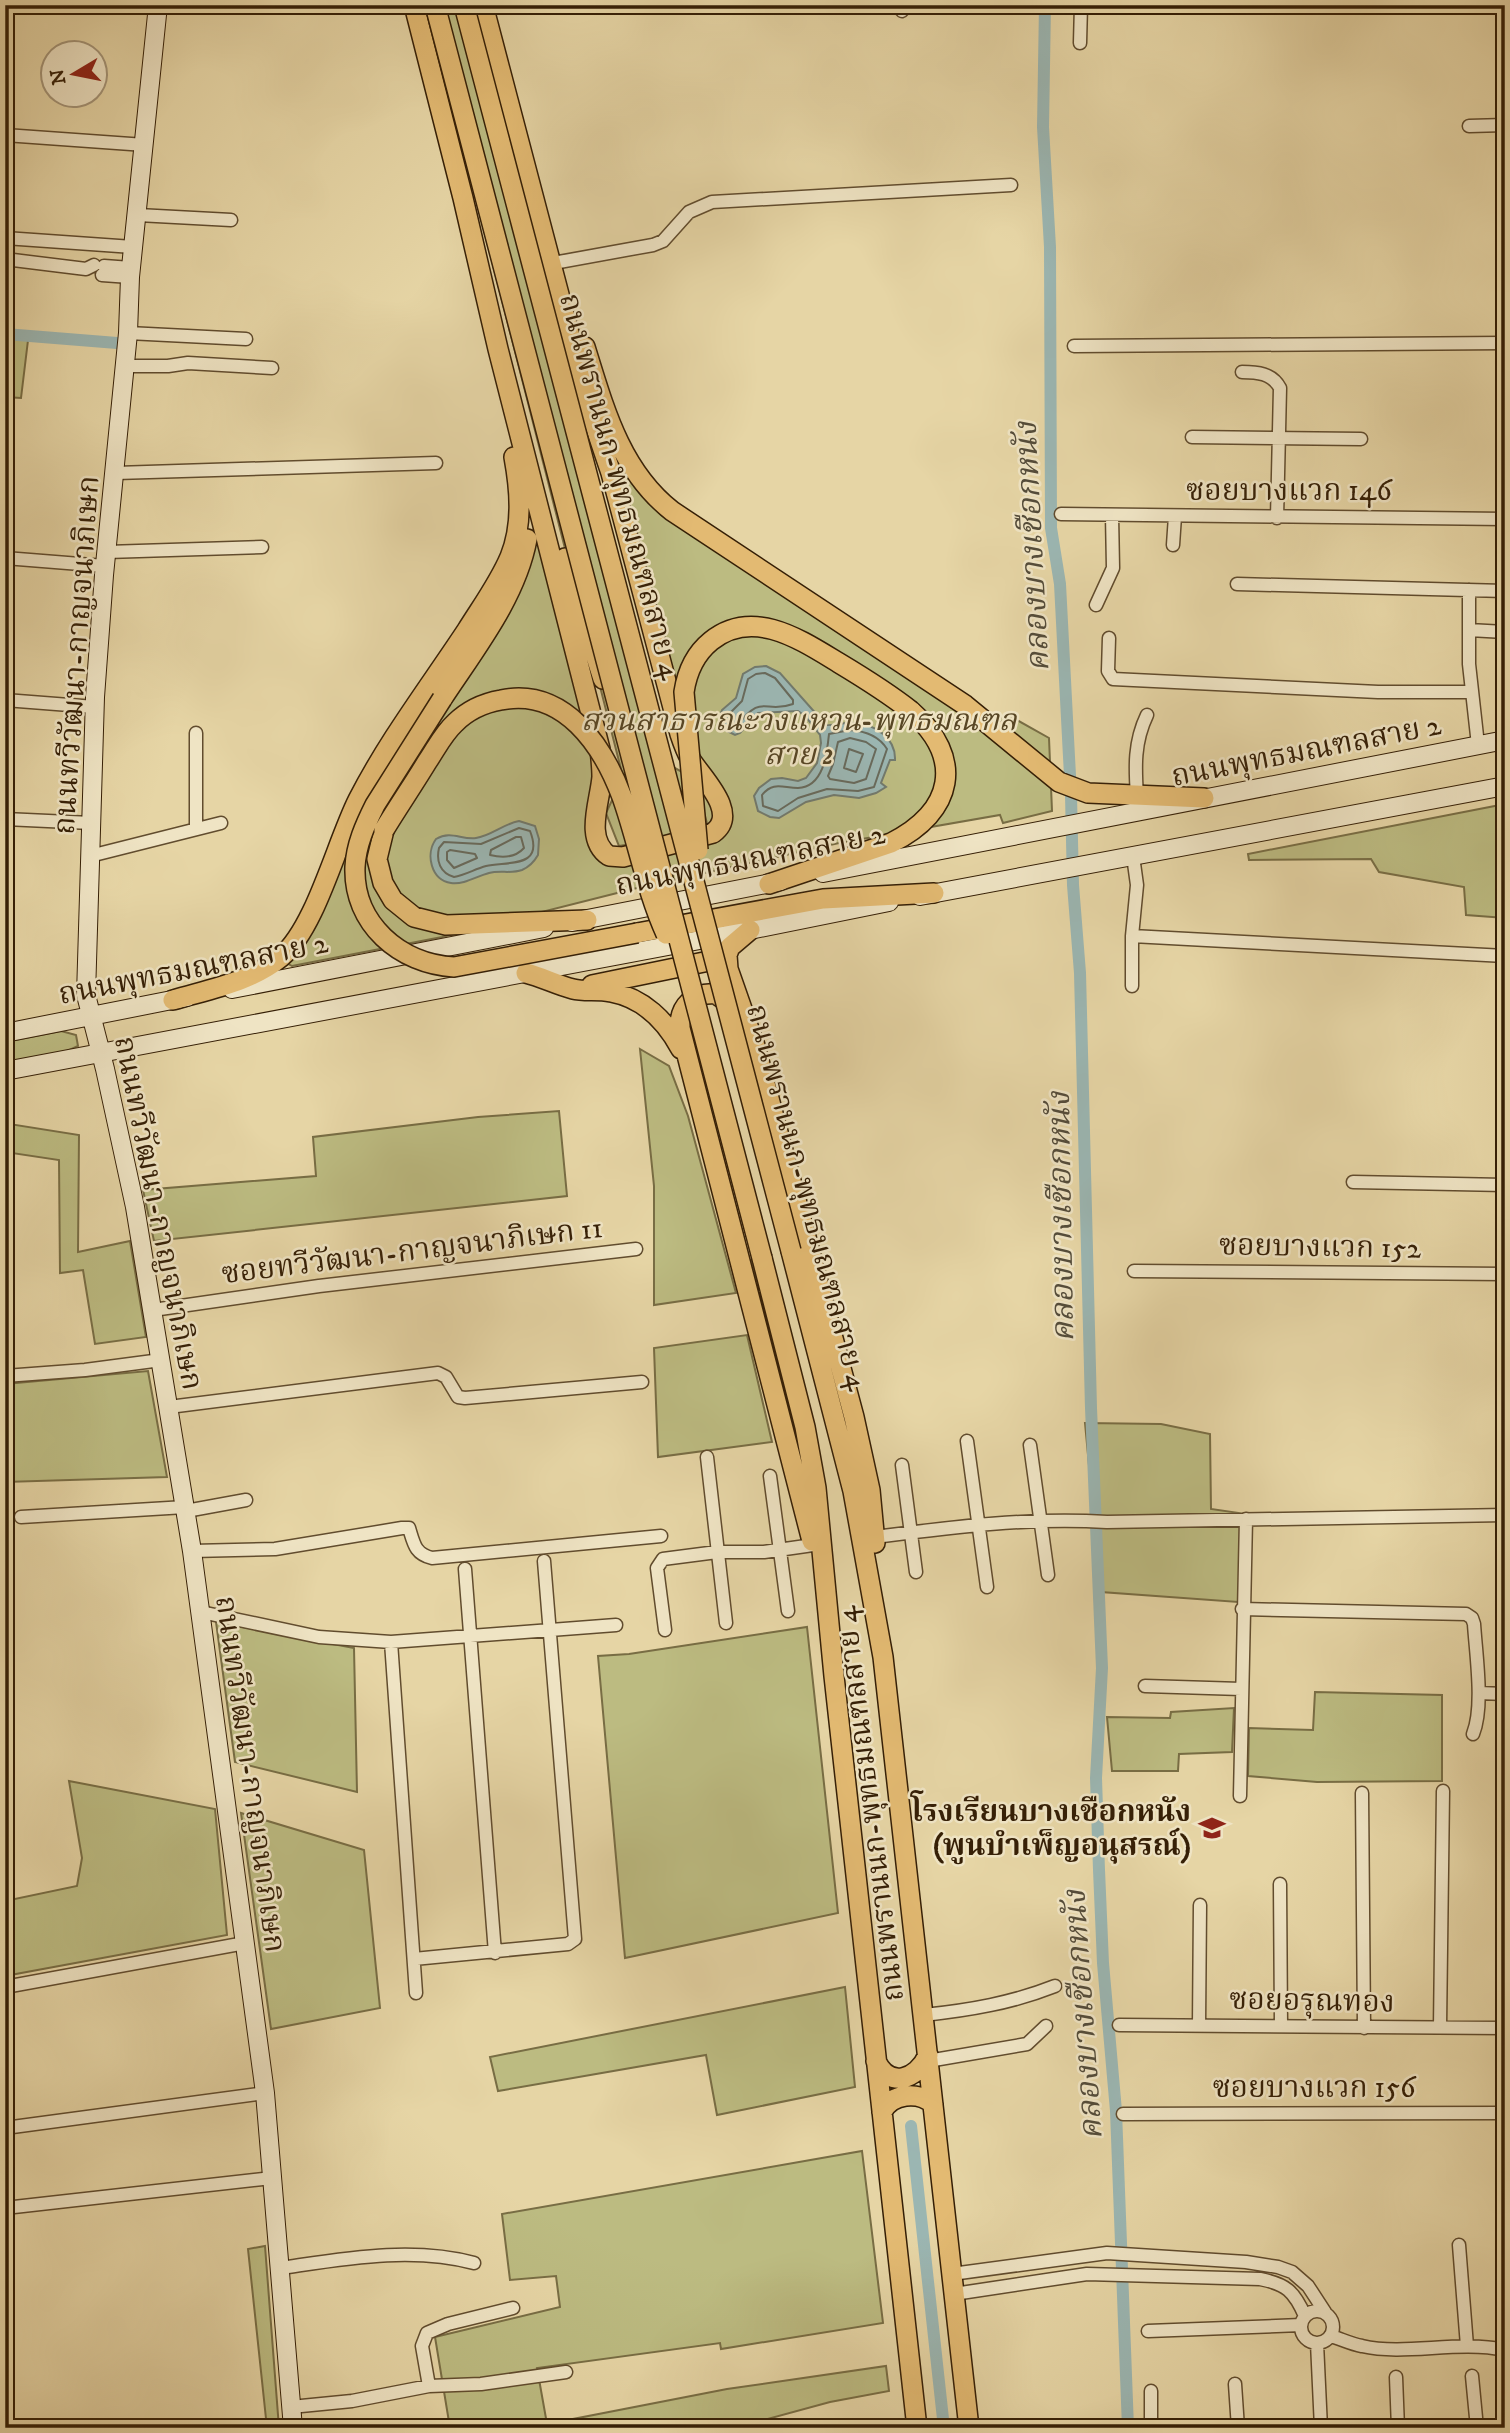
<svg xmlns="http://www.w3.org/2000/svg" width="1510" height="2433" viewBox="0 0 1510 2433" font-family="'IM FELL DW Pica','Noto Serif Thai',serif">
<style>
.green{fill:#bcbb81;stroke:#786d44;stroke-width:2}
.water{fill:#9bb6b2;stroke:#727a6d;stroke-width:2}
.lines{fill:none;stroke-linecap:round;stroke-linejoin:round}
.shore{stroke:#686a5c;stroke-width:2}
.canal{stroke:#9bb6b2;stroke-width:12}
.street-casing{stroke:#614c2e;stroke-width:15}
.secondary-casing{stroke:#351f06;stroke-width:20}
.primary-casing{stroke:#351f06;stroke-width:22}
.street{stroke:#efe4c4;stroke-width:12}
.secondary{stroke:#efe4c4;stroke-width:18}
.primary{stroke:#e3ba72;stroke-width:19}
.primary-bridge-casing{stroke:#351f06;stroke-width:22;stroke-linecap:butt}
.primary-bridge{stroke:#e3ba72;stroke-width:19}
.labels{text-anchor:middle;stroke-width:5;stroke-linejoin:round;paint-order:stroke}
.street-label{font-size:30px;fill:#351f06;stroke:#efe4c4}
.park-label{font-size:30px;font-style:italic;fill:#574625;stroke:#efe4c4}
.poi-label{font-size:30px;font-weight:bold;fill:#351f06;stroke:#efe4c4;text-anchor:end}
.water-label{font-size:32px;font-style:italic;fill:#544c3a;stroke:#efe4c4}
</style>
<rect width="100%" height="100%" fill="#e6d5a5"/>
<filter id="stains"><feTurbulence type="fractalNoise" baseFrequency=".00286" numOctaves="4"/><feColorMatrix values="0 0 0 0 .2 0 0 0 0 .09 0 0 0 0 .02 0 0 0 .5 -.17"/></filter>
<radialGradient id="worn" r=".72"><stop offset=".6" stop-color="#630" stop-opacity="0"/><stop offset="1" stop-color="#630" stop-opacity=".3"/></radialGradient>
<path class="green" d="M427,5H473L671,766L686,774L705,831L619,846L606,813L623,777Z
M5,331L29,332L21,398L5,397Z
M624,468L661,515L984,724L1008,715L1049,738L1052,811L1003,823L1000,815L839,843L637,888L442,937L292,966L285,962L357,820L531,553L535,518L595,739L600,857L712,843L616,471Z
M1505,804V918L1466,915L1464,887L1379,872L1371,859L1249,860L1248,854Z
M61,1031L76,1035L78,1046L65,1052L5,1064V1042Z
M640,1049L669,1066L688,1116L736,1293L654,1305V1186Z
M5,1096L9,1124L79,1135L78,1252L130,1241L146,1337L95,1344L83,1270L60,1273L59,1160L5,1152Z
M559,1111L567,1196L154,1241L143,1190L316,1176L313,1137L478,1117Z
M747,1335L772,1442L658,1457L654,1348Z
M148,1371L167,1477L5,1482V1384Z
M1085,1423L1161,1424L1210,1434L1211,1509L1246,1514L1238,1602L1101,1592Z
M216,1622L354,1648L357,1792L235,1762Z
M807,1627L838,1913L625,1958L598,1656L629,1654Z
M1315,1692L1442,1695V1781L1317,1782L1248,1776L1249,1728L1313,1730Z
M1234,1708L1232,1752L1179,1754L1178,1771H1112L1107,1717L1170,1718L1171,1712Z
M69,1781L215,1809L227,1935L5,1976V1901L77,1886L82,1858Z
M241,1813L364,1850L380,2008L271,2029Z
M845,1987L855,2087L717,2115L706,2055L498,2091L490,2057Z
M862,2151L883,2323L721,2349L720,2343L537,2368L547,2424L727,2389L886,2366L889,2391L830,2402L742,2426L655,2425L635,2428H450L435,2337L560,2307L556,2276L510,2280L502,2214Z
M265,2246L279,2428H267L248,2249Z"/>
<path class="water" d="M766,666L780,673L826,725C835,726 844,722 854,723C875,724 896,738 895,760H890L881,783L886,787L876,793L859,798L834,795L806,802L779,818L770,817L758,811L754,796L759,788L771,779L782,778L798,781L806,778L817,763L821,743L820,735L805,716L798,711L758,713L740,733L735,735L721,728L719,717L722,710L736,698L743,674L755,667Z
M519,821L535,826L539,839L538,855C534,862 529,867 522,870C511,874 500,870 489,873C477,876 464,885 451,883C431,880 425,854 436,839C451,830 461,840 476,838C491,836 503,824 519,821Z"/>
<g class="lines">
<path class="shore" d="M765,673L775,678L793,700V704C763,715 764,691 736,727L729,726L726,717L742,701L748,679L756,674Z
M850,730C865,731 879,736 887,749L874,787L858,791L827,789L798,798L778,811L763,806L762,795C773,781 783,788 798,788C824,787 827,753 829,734Z
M850,738L866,742L876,749L866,779L854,783L830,779L828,776L833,764L838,742Z
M849,749L863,754L856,772L844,768Z
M519,828L530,831C545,869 507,861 486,866C475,869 465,875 454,877C440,873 436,861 439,848L444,842L481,844Z
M516,837H521L524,848C515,858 502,858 490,855L491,850Z
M450,850L475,854L477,858L454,868L447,860V852Z"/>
<path class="canal" d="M1045,5L1043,127L1050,247L1051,528L1060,584L1071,795L1073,885L1080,973L1091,1408L1102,1668L1096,1778L1099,1870L1103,1963L1116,2111L1128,2428
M5,334L117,343
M911,2126L944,2428"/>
<g class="street-casing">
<path id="street" d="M901,5L902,11
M1080,43L1081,5
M1469,126L1505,125
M5,135L145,145
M138,215L231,220
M5,238L133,247
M5,259L86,269L94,265
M559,262L653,245L663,241L689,212L712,202L1011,185
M104,266L131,268
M102,275L130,277
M128,333L246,339
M1074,346L1505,343
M125,366H168L188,363L272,368
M1242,372C1257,372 1272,373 1280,388L1277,518
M1192,437L1361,439
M116,473L436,463
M1061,514L1505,519
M1173,545L1175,516
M107,552L262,547
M5,558L105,566
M1237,584L1505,591
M1469,590V664L1478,745
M1096,605L1113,568L1112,515
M1469,630L1505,632
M1109,638L1108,671L1113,679L1378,692H1472
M5,700L95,707
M196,733V829
M1137,796C1135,767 1134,742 1147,715
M5,819L91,823
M90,856L221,823
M1132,936L1505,956
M1132,986V936L1137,885L1133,856
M1353,1182L1505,1185
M1134,1271L1505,1274
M153,1310L319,1286L636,1249
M5,1376L85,1370L161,1360
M169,1407L438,1373L446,1377L458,1397L465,1398L642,1382
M967,1441L987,1587
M1030,1445L1048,1575
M707,1457L726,1623
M902,1465L916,1572
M770,1476L788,1611
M186,1511L246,1500
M21,1517L185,1507
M875,1537C953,1527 1029,1517 1107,1522L1505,1515
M192,1551L275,1549L402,1528H409C414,1544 415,1554 432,1558L661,1536
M465,1569L495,1953
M1242,1609L1466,1614L1472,1618L1474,1624C1476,1655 1484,1707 1473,1734
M201,1612L319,1637L391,1642L616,1625
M665,1630L657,1568L663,1559L717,1552H764L813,1545
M391,1642L416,1993
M1145,1686L1241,1689
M1479,1693L1505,1694
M1362,1793L1364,2028
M1240,1796L1246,1519
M1280,1884L1281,2026
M414,1959L568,1944L575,1939L544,1561
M5,1987L245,1943
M924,2015C970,2010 1012,2003 1055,1986
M1119,2025L1505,2028
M1199,2025L1200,1905
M1440,2027L1443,1791
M928,2061L1027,2044L1046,2026
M1123,2114L1505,2113
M5,2128L265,2093
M5,2208L272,2178
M1459,2245L1467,2346
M280,2268C343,2259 411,2246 474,2263
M952,2274L1107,2253L1246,2262L1278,2267L1292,2272L1308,2286L1325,2312
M954,2294L1087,2274L1260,2279C1286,2284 1294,2291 1305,2316
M1301 2327a16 16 0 1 1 32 0a16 16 0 1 1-32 0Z
M1148,2331L1301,2325
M1331,2336C1341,2339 1351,2344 1362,2346C1406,2356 1457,2340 1505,2350
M1317,2343L1321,2428
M1472,2376L1477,2428
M1396,2377L1398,2428
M1235,2384L1238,2428
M429,2386L422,2346L427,2333L448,2324L513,2308
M1151,2391V2428
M291,2407L352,2401L429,2386L481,2384L566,2372"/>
</g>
<g class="secondary-casing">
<path id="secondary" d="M158,5L130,277L128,333L104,575L95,697L86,995L105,1069L135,1207L192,1551L265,2093L293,2428
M823,873L1505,740
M920,896L1505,786
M572,922L781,881
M232,989L544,928
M5,1033L187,997
M5,1071L705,939L889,902"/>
</g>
<g class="primary-casing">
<path id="primary" d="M414,5L463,198L498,349L600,749C601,759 602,768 602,777C600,802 584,839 609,856L623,857L713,833C740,813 702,778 691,760C686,752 683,743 680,734L611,473L588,405L483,5
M585,347C604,408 620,470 672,511L965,705L1059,782L1088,793L1204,798
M565,558L603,679
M442,699C474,650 516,598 527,539
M384,830L377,859L383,883L393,900L414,917L446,925L587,920
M769,884L891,843C954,812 965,758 911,711
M750,930L730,947L727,955L728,969L755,1046L854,1417L870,1490L875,1543
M637,933L823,899L934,893
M526,973C542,977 557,985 573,989C584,992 598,989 611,992C643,998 666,1021 681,1049
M592,985L709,961L727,950
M173,1000C210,989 251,982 281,957C316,927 336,844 358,800C388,741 430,686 467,630C482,606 499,583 510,557C523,525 520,490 514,457
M734,1006L716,994C694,992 679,1006 680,1028L812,1541
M791,1251L853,1491L883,1657L969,2428
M762,1258L805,1427L816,1488L834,1676L917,2428
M876,2061C889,2089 917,2080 928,2055
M882,2112C891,2093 919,2091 933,2104"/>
</g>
<use href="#street" class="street"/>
<use href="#secondary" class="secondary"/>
<use href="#primary" class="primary"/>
<g class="primary-bridge-casing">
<path id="primary-bridge" d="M435,5L762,1258
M464,5L791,1251
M442,699L375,805C365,825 356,845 355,867C353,924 400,964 454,967L637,933
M384,830C398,807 413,785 427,762C436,749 443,734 455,723C467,711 484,703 501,700C564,687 603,746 622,797C638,842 646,890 666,934
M698,850L684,692C687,672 695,654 711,641C753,607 801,640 839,663C864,678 888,693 911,711"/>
</g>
<use href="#primary-bridge" class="primary-bridge"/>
</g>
<defs>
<g id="school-bare" transform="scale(2.1)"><path d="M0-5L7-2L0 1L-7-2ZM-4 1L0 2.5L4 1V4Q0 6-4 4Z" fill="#8f2418" stroke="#efe4c4" stroke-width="2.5" paint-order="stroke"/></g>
</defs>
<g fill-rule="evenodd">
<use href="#school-bare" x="1212" y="1828"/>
</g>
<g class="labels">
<g class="street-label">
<text transform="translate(621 486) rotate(75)" y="10">ถนนพรานนก-พุทธมณฑลสาย 4</text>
<text x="1289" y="500">ซอยบางแวก 146</text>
<text transform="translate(76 655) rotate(-86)" y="10">ถนนทวีวัฒนา-กาญจนาภิเษก</text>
<text transform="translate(1306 750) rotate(-11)" y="10">ถนนพุทธมณฑลสาย 2</text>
<text transform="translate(750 859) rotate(-11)" y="10">ถนนพุทธมณฑลสาย 2</text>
<text transform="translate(193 968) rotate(-11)" y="10">ถนนพุทธมณฑลสาย 2</text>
<text transform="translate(808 1197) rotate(75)" y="10">ถนนพรานนก-พุทธมณฑลสาย 4</text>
<text transform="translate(159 1213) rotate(79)" y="10">ถนนทวีวัฒนา-กาญจนาภิเษก</text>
<text transform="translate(1320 1246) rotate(1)" y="10">ซอยบางแวก 152</text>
<text transform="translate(412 1250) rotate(-7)" y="10">ซอยทวีวัฒนา-กาญจนาภิเษก 11</text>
<text transform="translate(251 1774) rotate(82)" y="10">ถนนทวีวัฒนา-กาญจนาภิเษก</text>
<text transform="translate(869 1804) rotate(-97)" y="10">ถนนพรานนก-พุทธมณฑลสาย 4</text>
<text transform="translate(1312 2000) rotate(1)" y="10">ซอยอรุณทอง</text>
<text x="1314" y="2097">ซอยบางแวก 156</text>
</g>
<g class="park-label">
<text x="799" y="730">สวนสาธารณะวงแหวน-พุทธมณฑล<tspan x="799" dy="34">สาย 2</tspan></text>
</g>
<g class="poi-label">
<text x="1191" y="1821">โรงเรียนบางเชือกหนัง<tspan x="1191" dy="34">(พูนบำเพ็ญอนุสรณ์)</tspan></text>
</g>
<g class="water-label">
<text transform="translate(1031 547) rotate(-93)" y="11">คลองบางเชือกหนัง</text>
<text transform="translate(1060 1217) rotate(-91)" y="11">คลองบางเชือกหนัง</text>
<text transform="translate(1082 2015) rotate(-94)" y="11">คลองบางเชือกหนัง</text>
</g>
</g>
<rect width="1510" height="2433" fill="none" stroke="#e6d5a5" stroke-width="28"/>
<rect x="7" y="7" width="1496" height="2419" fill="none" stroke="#351f06" stroke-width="3.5"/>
<rect x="14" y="14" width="1482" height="2405" fill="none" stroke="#351f06" stroke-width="2"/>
<g transform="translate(74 74) rotate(260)"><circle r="33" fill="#efe4c4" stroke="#a59578" stroke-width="2"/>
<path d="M0-5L12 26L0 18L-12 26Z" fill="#8f2418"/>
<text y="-10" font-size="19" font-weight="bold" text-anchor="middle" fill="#351f06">N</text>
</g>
<rect width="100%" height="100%" filter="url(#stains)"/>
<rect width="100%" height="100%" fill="url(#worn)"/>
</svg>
